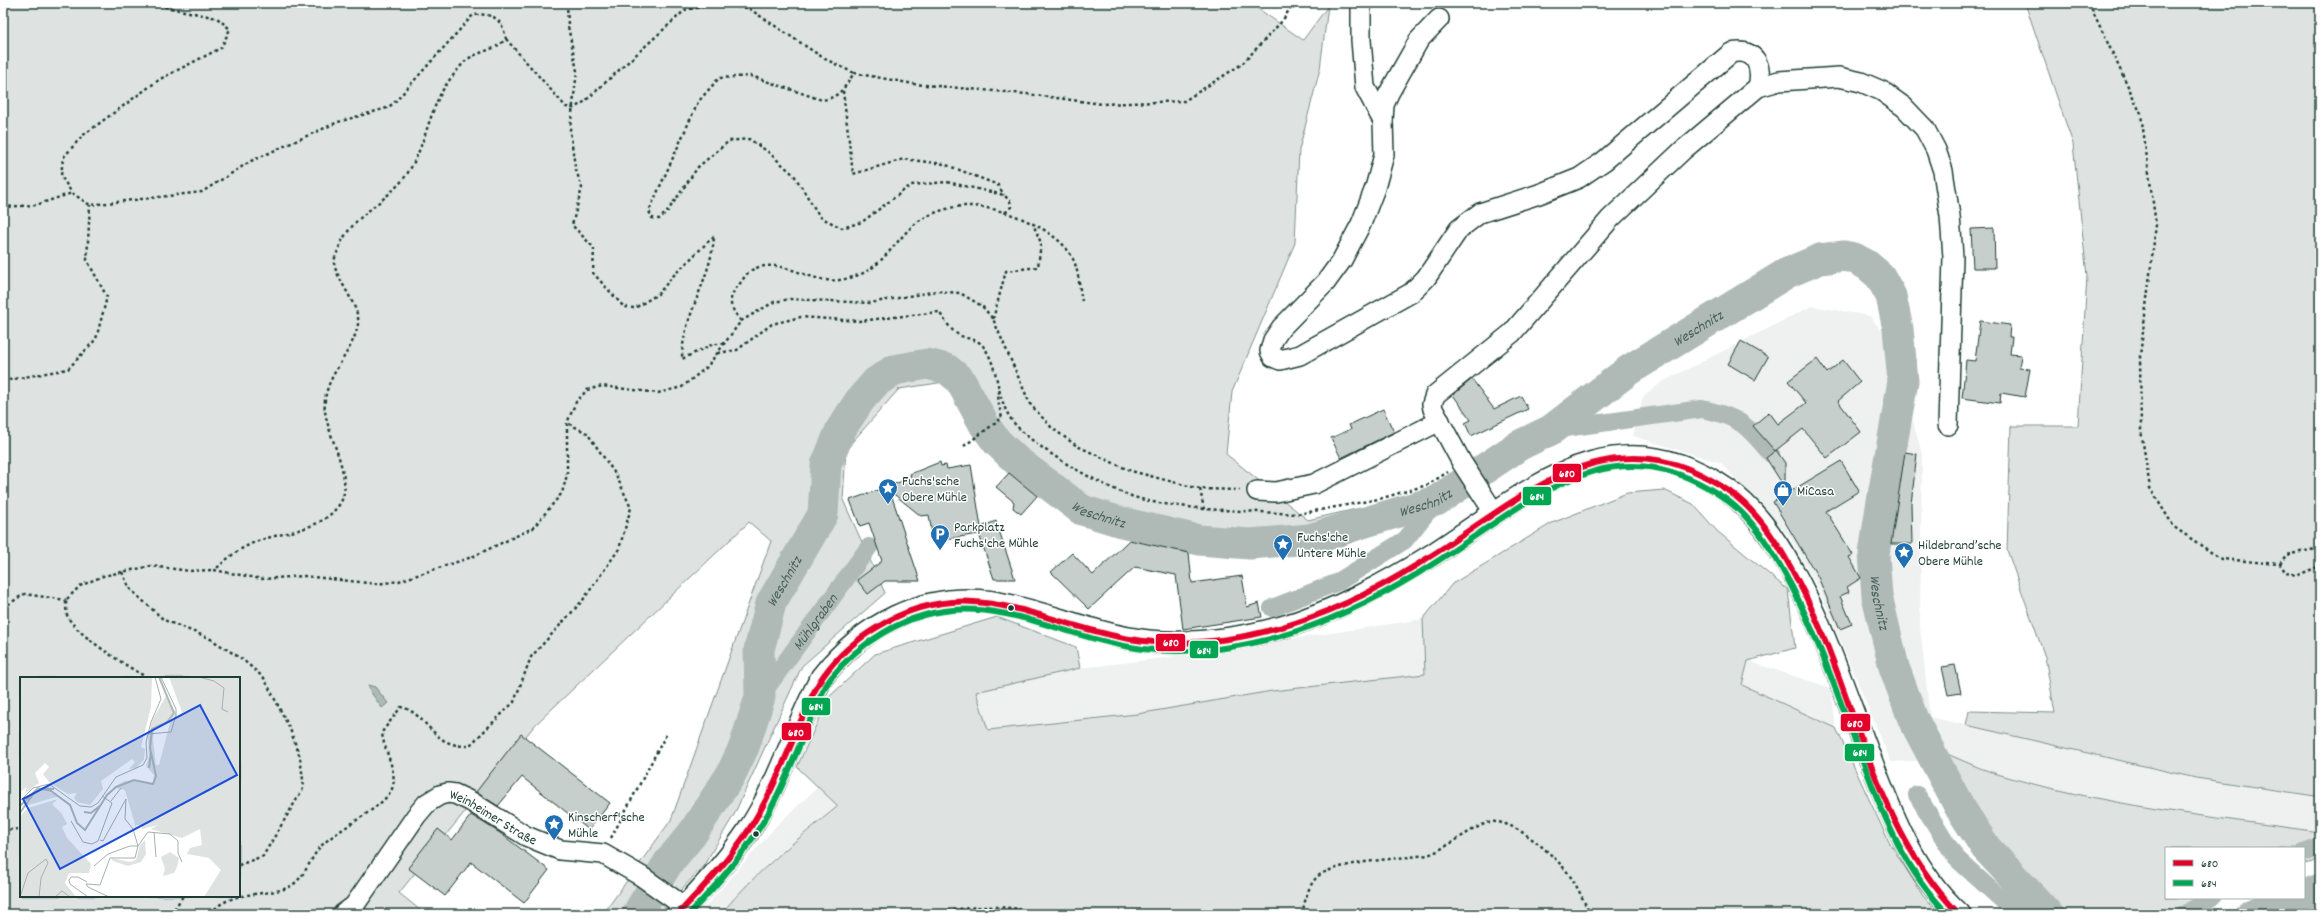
<svg xmlns="http://www.w3.org/2000/svg" width="2323" height="917" viewBox="0 0 2323 917" font-family="Dekko,sans-serif">
<style>
.built{fill:#eef1f0}
.green{fill:#dee3e2;stroke:#7e908b;fill-rule:evenodd}
.water{fill:#afbab7;stroke:#758883}
.lines{fill:none;stroke-linecap:round;stroke-linejoin:round}
.canal{stroke:#afbab7;stroke-width:18}
.river{stroke:#afbab7;stroke-width:31}
.building{fill:#c7cfcc;stroke:#1f3d34}
.minor-casing{stroke:#1f3d34;stroke-width:22}
.major-casing{stroke:#1f3d34;stroke-width:25}
.path{stroke:#1f3d34;stroke-width:2.5;stroke-dasharray:3 3;stroke-linecap:butt}
.minor{stroke:#fff;stroke-width:19}
.major{stroke:#fff;stroke-width:22}
.bus-1-casing{stroke:#fff;stroke-width:9}
.bus-2-casing{stroke:#fff;stroke-width:9}
.bus-1{stroke:#e4002b;stroke-width:6}
.bus-2{stroke:#00a651;stroke-width:6}
.bus-dot{fill:#1f3d34;stroke:#fff;stroke-width:1.5}
.labels{text-anchor:middle;stroke-width:3;stroke-linejoin:round;paint-order:stroke}
.poi-label{font-size:14px;fill:#1f3d34;stroke:#fff;text-anchor:start}
.street-label{font-size:14px;fill:#1f3d34;stroke:#fff}
.water-label{font-size:15px;font-style:italic;fill:#4a625b;stroke:#fff}
.inset-river{fill:none;stroke:#afbab7;stroke-width:2}
.inset-road{fill:none;stroke:#a5b1ae;stroke-width:1}
.view{fill:#1d4ed8;fill-opacity:0.15;stroke:#1d4ed8;stroke-width:2}
.inset-edge{fill:none;stroke:#1f3d34;stroke-width:2}
.line-badge{stroke:#fff;stroke-width:1.5}
.badge-label{font-size:11px;text-anchor:middle;font-weight:bold;fill:#fff}
</style>
<rect width="100%" height="100%" fill="#fff"/>
<filter id="ink" filterUnits="userSpaceOnUse"><feTurbulence type="fractalNoise" baseFrequency=".025" numOctaves="2"/><feDisplacementMap in="SourceGraphic" scale="8" xChannelSelector="R" yChannelSelector="G"/><feConvolveMatrix kernelMatrix="1 2 1 2 8 2 1 2 1" color-interpolation-filters="sRGB"/></filter>
<g filter="url(#ink)">
<path class="built" d="M1812,306L1870,316L1892,345L1922,454L1920,627L1930,717L2196,778L2320,797V832L2185,814L2063,792L1992,772L1937,750L1932,737L1934,760L1891,762L1820,592L1789,536L1721,463L1633,436L1643,397L1662,382Z
M1423,619L1425,674L1272,691L1137,714L988,730L976,692L1080,668L1181,656Z
M1748,661L1831,688L1836,728L1742,685Z
M819,786L838,805L773,859L737,895L721,914H699L777,825Z"/>
<path class="green" d="M3,3H1250L1303,40L1328,6L1320,69L1299,150L1295,243L1232,392L1226,454L1308,520L1426,493L1376,534L1314,555L1184,548L1086,515L1013,453L951,381L899,389L846,449L843,500L885,593L802,666L734,815L704,865L659,914H603L671,820L771,541L749,522L535,725L399,893L425,914H3ZM21,678H239V896H21Z
M2025,3H2320V795L2315,796L2196,778L1966,725L1969,711L2055,713L2045,657L2007,550L2011,426H2078L2087,276L2073,144Z
M1664,490L1693,504L1717,531L1788,590L1795,648L1748,661L1742,685L1836,728L1889,842L1923,896L1939,914H721C755,872 797,840 838,806L797,767L829,697L875,654L997,617L1076,647L1080,668L976,692L988,730L1137,714L1272,691L1425,674L1423,619L1452,584L1552,523L1627,493Z
M1937,750C1956,757 1975,767 1994,773C2100,805 2211,817 2320,832V858L2304,864V848H2166V898H2213L2170,914H2068L1996,844L1952,778Z"/>
<path class="water" d="M368,685L375,687L388,703L382,708L370,691Z"/>
<g class="lines">
<g class="canal">
<path d="M1551,430L1702,409C1740,417 1747,425 1771,454"/>
<path d="M1272,608L1338,582L1405,540L1436,501"/>
<path id="s1" d="M760,697L869,547"/>
<path d="M1917,795L1956,858L2011,908L2024,914"/>
<path d="M2304,852L2320,846"/>
<path d="M2185,914L2212,898"/>
</g>
<g class="river">
<path d="M2304,895L2320,889"/>
<path id="s2" d="M637,914L668,863L692,834L730,776L744,747L760,697L759,650L771,603L823,514L826,465L841,429L860,400L876,382L894,370L927,364L947,369L960,380L985,426L997,442L1017,461L1082,510L1121,522L1199,540L1250,544L1309,539L1436,501L1520,445L1551,430L1629,370L1787,273L1820,259L1844,256L1854,258L1867,265L1880,276L1891,296L1898,329L1903,381L1881,507L1874,554L1877,596L1894,667L1913,719L1959,806L1986,848L2048,914"/>
<path d="M2251,914L2295,898"/>
</g>
</g>
<path class="building" d="M1994,228L1995,268H1973L1971,229Z
M1980,321L2010,325L2009,337H2012L2010,354L2021,355L2019,368L2030,369L2025,397L2001,393L2000,403L1962,398L1966,360L1975,361Z
M1741,341L1768,357L1755,380L1728,364Z
M1817,359L1827,373L1843,360L1860,382L1838,401L1861,432L1827,458L1803,429L1775,451L1753,426L1769,412L1778,424L1806,403L1788,381Z
M1472,379L1494,409L1521,396L1528,409L1471,436L1465,423L1471,420L1453,395Z
M1383,409L1394,432L1341,458L1331,438L1351,429L1349,425Z
M1776,450L1785,463V488L1766,458Z
M1905,452L1917,454L1911,504L1912,544H1891Z
M1841,461L1859,491L1826,511L1853,555L1849,557L1861,578L1847,587L1849,592L1840,596L1852,624L1840,629L1818,577L1773,502Z
M940,462L941,466L946,465L947,469L971,465L981,527L996,521L1015,579H994L979,534L933,541L929,515L921,516L890,491L920,581H885L868,594L857,580L882,561L869,523L860,526L850,500L911,478L910,474Z
M1009,473L1037,496L1021,514L1013,508L1014,502L996,487Z
M1129,540L1189,553L1192,583L1242,576L1247,607L1259,603L1262,617L1183,629L1176,575L1135,567L1089,609L1051,572L1072,553L1093,575Z
M1955,665L1961,693L1948,695L1942,667Z
M521,734L610,803L589,830L522,777L498,806L476,792Z
M471,815L500,833L549,870L524,903L471,862L445,896L408,868L438,829L452,840Z"/>
<g class="lines">
<g class="minor-casing">
<g id="minor">
<path d="M1361,3V40L1365,87L1383,121L1384,155L1375,188L1361,224L1342,260L1326,282L1281,328L1273,340L1270,351L1273,357L1280,360L1300,355L1411,293L1426,278L1459,229L1480,213L1539,194L1579,178L1604,161L1731,53C1755,48 1763,65 1758,87"/>
<path d="M1383,121L1384,105L1389,93L1419,40L1439,19"/>
<path d="M1257,491L1276,492L1314,484L1440,421"/>
<path d="M1495,514L1462,463L1433,409L1432,404L1435,395L1512,333L1610,219L1683,150L1758,87L1779,81L1839,77L1861,82L1882,91L1904,107L1925,129L1936,150L1943,171L1950,216L1953,257L1948,425"/>
<path id="s3" d="M343,914L354,906L416,816L427,803L440,795L448,793L455,794L470,801L526,836L560,850L603,854L641,876L685,907"/>
</g>
</g>
<g class="major-casing">
<path id="major" d="M678,914C703,888 729,860 749,830C779,785 796,725 822,677C863,625 923,593 990,602C1036,609 1080,629 1126,638C1177,648 1231,641 1280,628C1335,612 1386,584 1434,554C1528,493 1613,410 1727,490C1755,510 1775,540 1792,570C1825,630 1846,697 1871,761C1892,816 1914,873 1959,914"/>
</g>
<path class="path" d="M147,3L217,18L230,29L221,48L160,79L82,136L63,158L61,176L72,193L90,205L202,192L251,161L338,122L387,108L394,103L473,15C493,13 502,18 506,39C496,49 486,50 473,56C465,59 457,71 451,78C426,109 427,154 399,184C377,208 347,220 337,253C336,255 334,260 334,263C336,279 361,308 358,324C353,355 321,378 325,411C328,438 356,482 339,505C320,531 286,531 258,541C241,547 227,558 215,570
M567,3L568,26L577,71L570,130L575,167L582,188L572,225L594,248L593,273L624,307L635,308L658,294L674,275L714,236C712,278 682,316 682,359L711,345L724,343
M2089,3L2141,114L2156,225L2140,356L2141,430L2150,488L2174,527L2221,559L2280,564L2286,573L2298,575L2320,566
M506,39L566,107L574,108L584,102L685,10L712,5L748,8L825,59L854,73C845,87 839,98 822,100L751,76L719,78L698,102L649,211L652,218L659,219L667,212L698,167L729,141L749,139L767,151L794,175L820,217L842,228L862,222L911,185L947,182L1004,195L1010,201L1011,207L1006,212
M854,73L914,84L1027,94L1102,104L1184,101L1242,64L1283,20L1293,3
M843,91L853,174L904,159L944,164L998,185L1004,195
M3,207L36,205L72,193
M993,319L1006,271L1038,267L1041,243L1033,224
M741,321C731,308 726,301 737,287C741,283 745,275 750,271C775,256 802,277 826,280C839,282 856,277 867,271C886,261 905,228 922,219C935,212 951,206 966,206C998,205 1059,228 1073,259C1079,271 1079,288 1082,301
M718,353L737,350L772,324L801,317L859,321L939,312C944,319 951,331 959,335C966,339 978,339 983,346C999,366 996,398 1011,419C1030,447 1109,491 1141,499C1161,505 1184,506 1204,509
M3,381L68,369L96,339L107,297L87,260L90,205
M964,446L1002,418L998,401L999,392
M1200,489L1204,509L1298,514L1379,499L1427,485L1448,472
M2280,564L2286,555L2320,548
M122,572L130,589L164,620L209,638L242,659L264,678L290,729L300,757L304,787L263,856L239,865
M3,608L24,594L66,600
M148,678C131,669 73,633 67,615C66,611 66,604 66,600L80,586L103,576L151,566L190,571L214,570L262,579L304,576L377,584L399,581L472,557L533,528L562,493L567,475V423L576,402L587,390L602,386L658,393L682,387L707,367L741,321L774,302L790,299L870,303L937,291L960,293L982,306L993,319L1030,404L1052,428L1077,446L1131,471L1200,489L1240,490
M3,830L21,829
M611,838L667,733
M171,914L183,896
M211,914C226,891 262,896 284,889C304,883 309,859 321,846C339,828 380,810 391,791C400,774 383,750 382,732L401,707C419,711 427,729 442,739C450,745 460,746 469,746L514,702L531,657L583,600L619,549L631,508L616,475L587,433L567,423
M936,914C974,904 1006,905 1045,914
M1302,914C1305,902 1307,887 1317,877C1333,862 1403,858 1428,855C1449,847 1466,831 1487,823C1510,814 1558,858 1570,876C1578,887 1584,902 1590,914"/>
<use href="#minor" class="minor"/>
<use href="#major" class="major"/>
<g class="bus-1-casing">
<path id="bus-1" d="M678,914C708,882 739,850 760,811C776,783 788,752 800,723C807,707 814,689 824,675C837,657 856,640 876,628C968,570 1038,623 1130,639C1185,648 1243,640 1295,623C1345,607 1393,581 1437,552C1531,490 1618,412 1730,492C1761,514 1782,550 1799,583C1855,690 1872,826 1959,914"/>
</g>
<g class="bus-2-casing">
<path id="bus-2" d="M689,914C719,883 748,850 769,812C784,784 796,754 808,725C815,709 821,692 831,678C845,660 864,644 883,633C977,577 1049,637 1143,649C1194,655 1248,647 1297,631C1346,615 1393,590 1436,562C1530,502 1612,420 1724,498C1755,519 1775,555 1792,587C1821,644 1841,705 1864,764C1884,818 1906,872 1948,914"/>
</g>
<use href="#bus-1" class="bus-1"/>
<use href="#bus-2" class="bus-2"/>
</g>
</g>
<defs>
<g id="sight-pin" transform="scale(1)"><path d="M0 17L-7.5 6A9.5 9.5 0 1 1 7.5 6Z" fill="#1f6fb2" stroke="#fff"/><path d="M0-6L1.8-2.2L6-1.7L2.9 1.2L3.7 5.4L0 3.3L-3.7 5.4L-2.9 1.2L-6-1.7L-1.8-2.2Z" fill="#fff"/></g>
<g id="shop-pin" transform="scale(1)"><path d="M0 17L-7.5 6A9.5 9.5 0 1 1 7.5 6Z" fill="#1f6fb2" stroke="#fff"/><path d="M-5-2.5h2.3a2.7 3.5 0 0 1 5.4 0H5L5.5 6h-11ZM-1.5-2.5h3a1.5 2.3 0 0 0-3 0Z" fill="#fff"/></g>
<g id="parking-pin" transform="scale(1)"><path d="M0 17L-7.5 6A9.5 9.5 0 1 1 7.5 6Z" fill="#1f6fb2" stroke="#fff"/><path d="M-3.5-5.5H1a3.5 3.5 0 0 1 0 7H-1V5.5H-3.5ZM-1-3.4V-.6H.8a1.4 1.4 0 0 0 0-2.8Z" fill="#fff"/></g>
</defs>
<g fill-rule="evenodd">
<use href="#sight-pin" x="888" y="488"/>
<use href="#shop-pin" x="1783" y="490"/>
<use href="#parking-pin" x="940" y="534"/>
<use href="#sight-pin" x="1283" y="544"/>
<use href="#sight-pin" x="1904" y="552"/>
<use href="#sight-pin" x="554" y="824"/>
</g>
<g class="bus-dot">
<circle cx="1011" cy="608" r="3.5"/>
<circle cx="756" cy="834" r="3.5"/>
</g>
<g class="labels">
<g class="poi-label">
<text x="902" y="485">Fuchs'sche<tspan x="902" dy="16">Obere Mühle</tspan></text>
<text x="1797" y="495">MiCasa</text>
<text x="954" y="531">Parkplatz<tspan x="954" dy="16">Fuchs'che Mühle</tspan></text>
<text x="1297" y="541">Fuchs'che<tspan x="1297" dy="16">Untere Mühle</tspan></text>
<text x="1918" y="549">Hildebrand’sche<tspan x="1918" dy="16">Obere Mühle</tspan></text>
<text x="568" y="821">Kinscherf'sche<tspan x="568" dy="16">Mühle</tspan></text>
</g>
<g class="street-label">
<text dy="5" stroke="none"><textPath href="#s3" startOffset="215">Weinheimer Straße</textPath></text>
</g>
<g class="water-label">
<text dy="5" stroke="none"><textPath href="#s2" startOffset="1549">Weschnitz</textPath></text>
<text dy="5" stroke="none"><textPath href="#s2" startOffset="1224">Weschnitz</textPath></text>
<text dy="5" stroke="none"><textPath href="#s2" startOffset="888">Weschnitz</textPath></text>
<text dy="5" stroke="none"><textPath href="#s2" startOffset="372">Weschnitz</textPath></text>
<text dy="5" stroke="none"><textPath href="#s2" startOffset="2089">Weschnitz</textPath></text>
<text dy="5" stroke="none"><textPath href="#s1" startOffset="93">Mühlgraben</textPath></text>
</g>
</g>
<g transform="translate(20 677)">
<rect width="220" height="220" fill="#fff"/>
<path d="M0,0H132L131,30L121,70L125,72L124,83L116,91L109,92L115,85L112,82L81,104L83,112L70,128L57,125L54,121L57,116L48,117L30,106L23,97L29,90L25,86L15,96L19,106L5,116L7,110L0,115ZM149,0H220V220H184L201,193L189,181L167,177L170,171L182,168L180,152L162,161L131,152L138,148L122,152V148H116V151L105,113L96,111L88,118L95,109L105,104L113,103L129,107L133,105L134,98L126,89L129,80L128,60L132,44L146,19L158,39L162,35ZM144,45L150,46L139,88H136L133,63L134,52ZM21,112L39,119L2,130L17,114ZM38,122L32,127L42,137L47,147L42,150L47,161L71,187L69,196H49L45,206L56,220H0V139L8,131ZM125,163L126,177L121,185L108,189L93,184L91,181L110,185L116,183L120,168ZM150,175L159,181L157,190L154,196L143,199L145,192L141,180Z" fill="#dee3e2" fill-rule="evenodd"/>
<path class="inset-river" d="M129,91L131,76M22,111L34,112M0,129L18,111L31,114L50,128L57,146L65,153L87,118L96,110L114,103L133,107L136,99L130,71L132,52L147,45L154,36L139,0M64,135L71,136L81,128M0,136L16,113"/>
<path class="inset-road" d="M179,0L194,4L204,11L202,32L208,35M128,57L151,55L156,38V32L141,0M0,124L13,111L29,107L60,129L71,130L78,126L96,100L123,88L127,81L126,65L131,45L141,22L135,0M91,124L101,111M51,144L63,165L72,167L78,164L92,126L82,119M134,155L136,180M80,163L83,164L106,122L105,142L113,152L118,169M118,169L128,155L150,157L158,164V176L162,185M74,189L88,177L110,169H118L115,181H90L80,208L66,207L68,210L89,220M67,205L58,200H51L49,203L50,207L68,220M0,220L8,196L26,182L28,186L21,201L19,220M35,220L42,214L50,220"/>
<path class="view" d="M180,28L217,98L40,192L3,122Z"/>
<rect width="220" height="220" class="inset-edge"/>
</g>
<g class="line-badge">
<rect x="1552" y="463" width="30" height="20" rx="4" fill="#e4002b"/>
<rect x="1522" y="486" width="30" height="20" rx="4" fill="#00a651"/>
<rect x="1155" y="633" width="31" height="19" rx="4" fill="#e4002b"/>
<rect x="1189" y="640" width="30" height="19" rx="4" fill="#00a651"/>
<rect x="801" y="697" width="30" height="19" rx="4" fill="#00a651"/>
<rect x="1840" y="713" width="31" height="19" rx="4" fill="#e4002b"/>
<rect x="781" y="722" width="31" height="19" rx="4" fill="#e4002b"/>
<rect x="1844" y="743" width="31" height="19" rx="4" fill="#00a651"/>
</g>
<g class="badge-label">
<text x="1567" y="477">680</text>
<text x="1537" y="500">684</text>
<text x="1171" y="646">680</text>
<text x="1204" y="654">684</text>
<text x="816" y="710">684</text>
<text x="1855" y="727">680</text>
<text x="796" y="736">680</text>
<text x="1860" y="756">684</text>
</g>
<rect width="2323" height="917" fill="none" stroke="#fff" stroke-width="16"/>
<rect x="8" y="8" width="2307" height="901" fill="none" stroke="#1f3d34" stroke-width="1.5" filter="url(#ink)"/>
<rect x="2165" y="847" width="140" height="52" fill="#ffffff" stroke="#a5b1ae"/>
<rect x="2173" y="860" width="20" height="6" fill="#e4002b" stroke="#a5b1ae"/>
<text x="2201" y="867" font-size="12" fill="#1f3d34">680</text>
<rect x="2173" y="880" width="20" height="6" fill="#00a651" stroke="#a5b1ae"/>
<text x="2201" y="887" font-size="12" fill="#1f3d34">684</text>
</svg>
